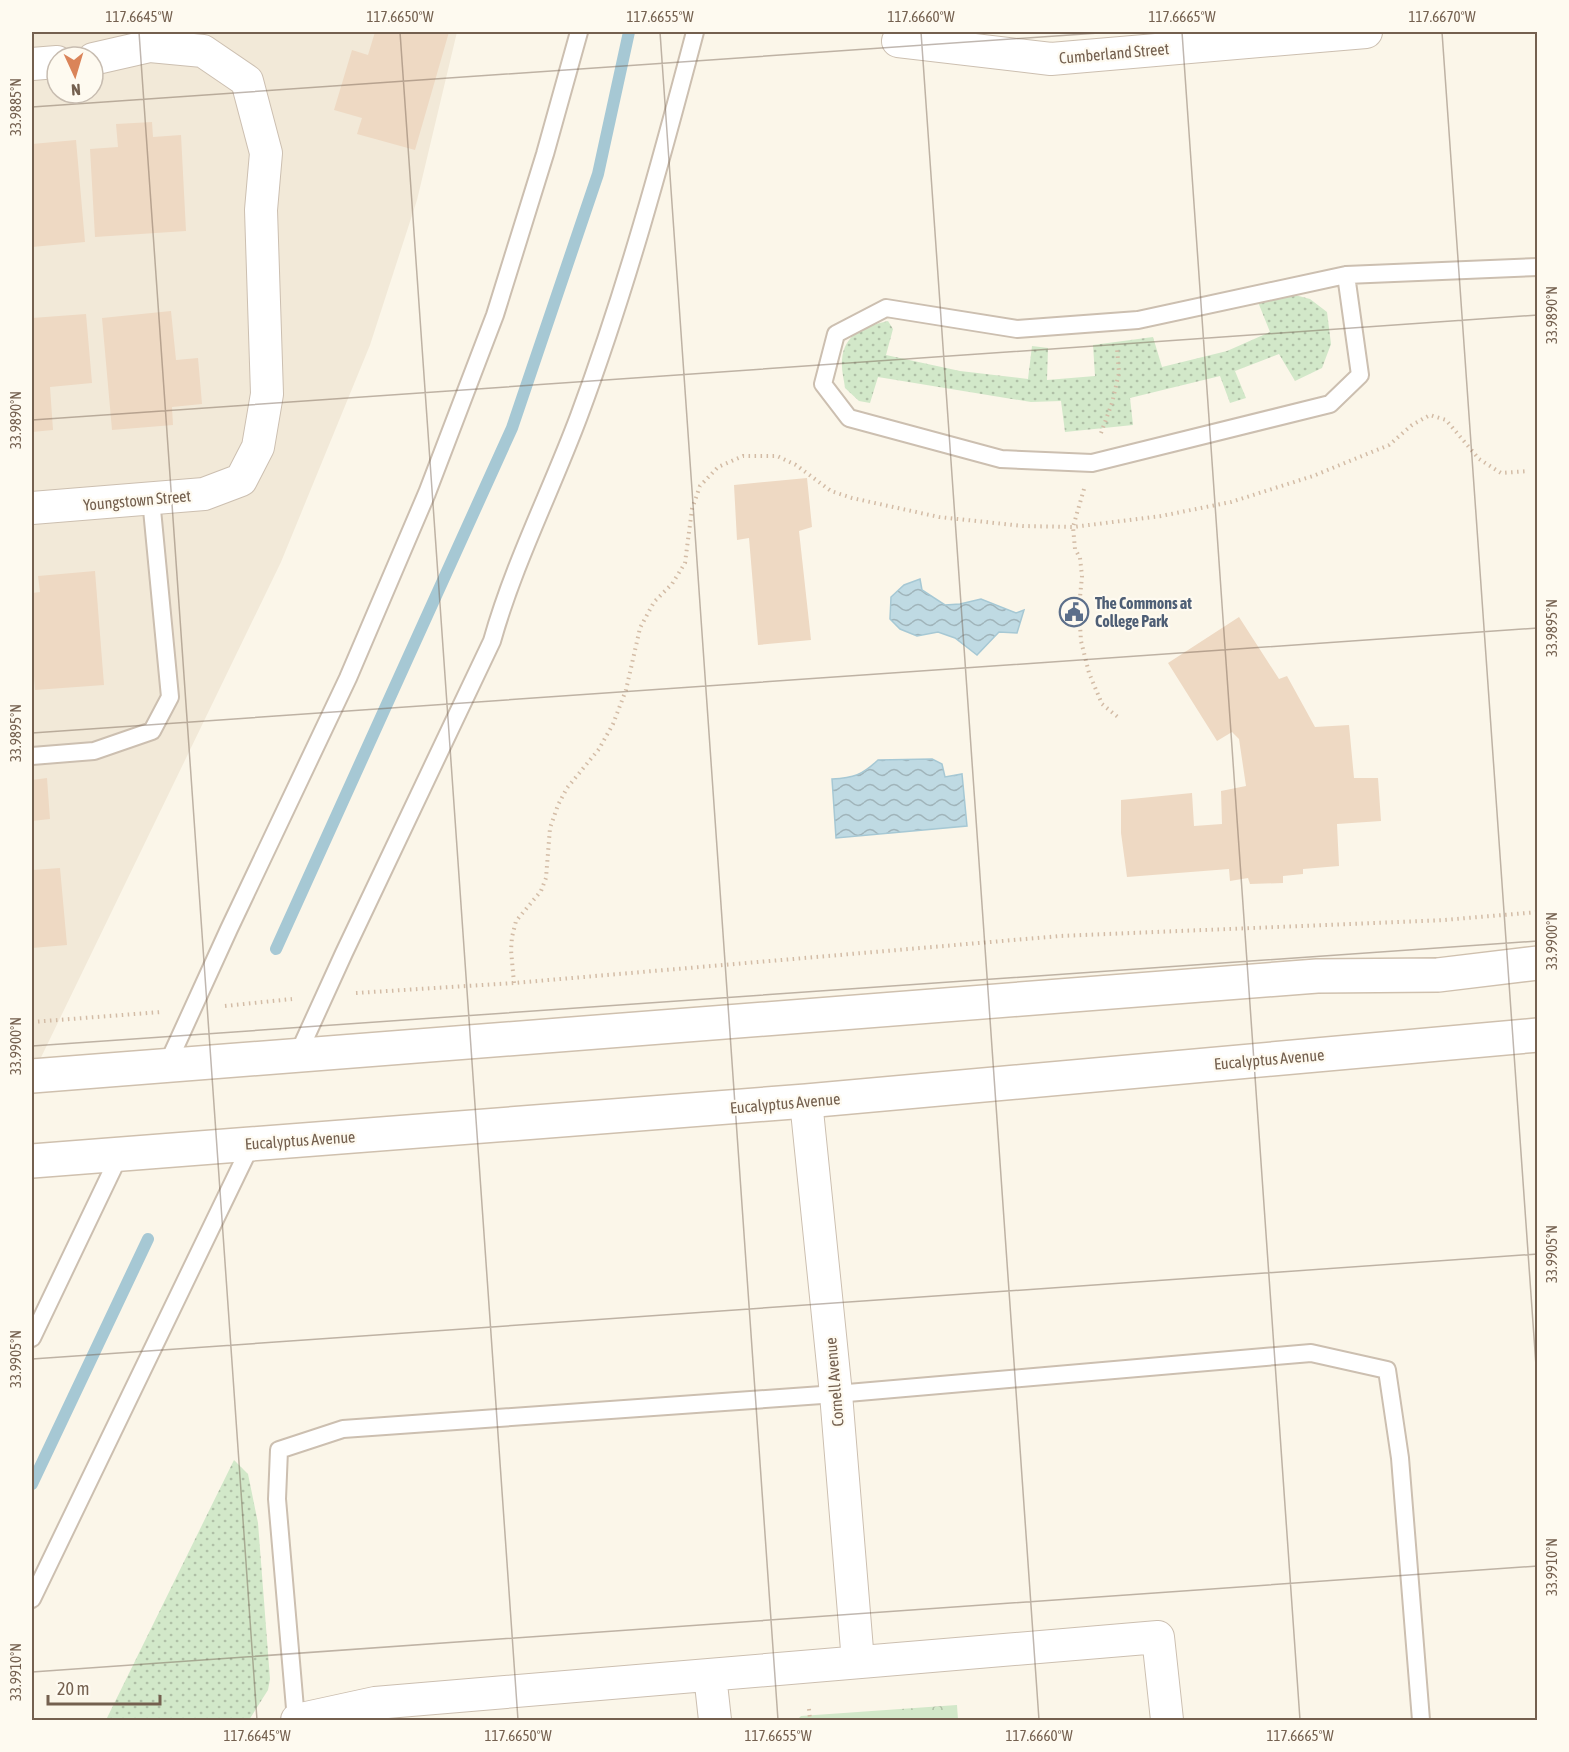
<svg xmlns="http://www.w3.org/2000/svg" width="1569" height="1752" viewBox="0 0 1569 1752" font-family="'Asap Condensed',sans-serif">
<style>
.residential{fill:#f2e9d8;fill-rule:evenodd}
.grass{fill:url(#grass-dots)}
.forest{fill:url(#forest-crowns)}
.water{fill:url(#water-waves);stroke:#a6c8d4;stroke-width:1.5}
.lines{fill:none;stroke-linecap:round;stroke-linejoin:round}
.stream{stroke:#a6c8d4;stroke-width:12}
.building{fill:#eed9c3}
.lane-casing{stroke:#ccbfb0;stroke-width:20}
.street-casing{stroke:#ccbfb0;stroke-width:34}
.secondary-casing{stroke:#cfc0ae;stroke-width:36}
.path{stroke:#d3bca6;stroke-width:4;stroke-dasharray:1.5 4.5;stroke-linecap:butt}
.lane{stroke:#fff;stroke-width:16}
.street{stroke:#fff;stroke-width:32}
.secondary{stroke:#fff;stroke-width:33}
.ticks{fill:none;stroke:#74604f;stroke-width:1.5;stroke-opacity:0.45}
.labels{text-anchor:middle;stroke-width:4.5;stroke-linejoin:round;paint-order:stroke}
.street-label{font-size:16px;fill:#74604f;stroke:#fefaf0}
.service-label{font-size:16px;font-weight:bold;fill:#4e5e75;stroke:#fefaf0;text-anchor:start}
.neatline{fill:none;stroke:#74604f;stroke-width:2}
.ticks-label{font-size:15px;text-anchor:middle;fill:#74604f}
</style>
<defs>
<pattern id="grass-dots" width="8" height="8" patternUnits="userSpaceOnUse" patternTransform="scale(1.5)"><rect width="8" height="8" fill="#d2e8c9"/><path d="M2 2h.1M6 6h.1" fill="none" stroke="#afbfa6" stroke-width="1.8" stroke-linecap="round"/></pattern>
<pattern id="forest-crowns" width="20" height="18" patternUnits="userSpaceOnUse" patternTransform="scale(1.5)"><rect width="20" height="18" fill="#d2e8c9"/><path d="M2 6a3 3 0 1 1 6 0M12 15a3 3 0 1 1 6 0" fill="none" stroke="#afbfa6"/></pattern>
<pattern id="water-waves" width="16" height="10" patternUnits="userSpaceOnUse" patternTransform="scale(1.5)"><rect width="16" height="10" fill="#bfdae3"/><path d="M0 5q4-4 8 0t8 0" fill="none" stroke="#a0b4ba"/></pattern>
</defs>
<rect width="100%" height="100%" fill="#fbf6e9"/>
<path class="residential" d="M32,32H457L417,200L370,345L281,562L32,1076ZM57,57H93V93H57Z"/>
<path class="grass" d="M1291,294L1310,299L1327,312L1331,344L1322,368L1295,381L1279,354L1235,371L1246,398L1230,403L1220,376L1130,398L1133,425L1065,432L1061,401L1031,402L878,377L870,403L859,401L845,388C844,379 841,369 842,360C844,333 866,326 888,321L893,329L886,355L960,371L1028,379L1032,346L1048,348L1047,380L1095,376L1093,345L1153,337L1162,367L1227,351L1270,332L1258,302Z
M234,1460L248,1474L258,1523L270,1679L268,1690L249,1720H106Z"/>
<path class="forest" d="M957,1705L958,1720H797L801,1716Z"/>
<path class="water" d="M920,579L922,590L945,605L960,604L981,599L1016,613L1024,610L1017,633L999,632L977,655L955,638L938,632L917,636L900,629L890,619L891,597L904,585Z
M932,759L942,764L945,777L962,774L967,826L836,838L832,779C854,778 862,775 878,760Z"/>
<g class="lines">
<path class="stream" d="M276,949L512,428L598,174L629,32
M32,1484L148,1239"/>
</g>
<path class="building" d="M375,32H449L415,150L357,134L362,118L334,110L352,50L368,55Z
M152,122L153,137L181,135L186,231L95,237L90,149L118,147L116,124Z
M76,140L85,242L32,247V144Z
M171,311L176,360L198,358L202,404L172,407L173,425L112,430L102,318Z
M86,314L92,383L50,387L53,430L32,432V318Z
M807,478L812,527L799,531L811,640L758,645L749,538L737,540L734,485Z
M95,571L104,685L35,690L32,649V593L40,592L38,576Z
M1239,617L1279,679L1287,676L1315,727L1349,725L1354,778H1378L1381,821L1337,824L1339,866L1303,869V874L1283,876V883L1250,884L1248,878L1230,881L1229,869L1127,877L1121,833V800L1192,793L1194,826L1222,824L1221,791L1246,786L1239,739L1232,732L1217,741L1168,663Z
M47,778L50,819L32,821V780Z
M60,868L67,945L32,948V870Z"/>
<g class="lines">
<g class="lane-casing">
<path id="lane" d="M1346,275L1360,375L1330,404L1092,463L1001,459L849,418L823,384L836,334L886,308L1017,329L1138,320L1346,275L1538,267
M32,756L94,751L152,731L170,697L151,499
M298,1054L344,953L492,641C514,563 551,491 579,416C626,290 661,161 695,32
M167,1065L229,929L348,678L427,493L495,315L545,154L579,32
M32,1338L120,1154
M32,1599L252,1143
M296,1720L277,1499L279,1450L343,1429L836,1394L1311,1353L1387,1370L1400,1458L1421,1720"/>
</g>
<g class="street-casing">
<path id="street" d="M898,41L1051,59L1366,32
M32,64L57,62
M32,508L204,494L241,480L258,447L267,394L261,210L266,153L247,81L203,51L150,46L93,59
M806,1101L836,1394L858,1662
M710,1675L715,1720
M297,1720L375,1703L1158,1637L1167,1720"/>
</g>
<g class="secondary-casing">
<path id="secondary" d="M32,1076L1317,976L1438,975L1538,963
M32,1161L806,1101L1538,1035"/>
</g>
<path class="path" d="M1101,433L1112,403L1119,373L1117,348
M1084,489L1073,527L1075,549L1080,558L1082,576L1079,608L1081,641L1089,673L1102,704L1119,718
M514,983L511,950L512,937L516,921L541,891L546,878L550,828L558,805L567,788L599,749L613,724L626,690L640,628L654,602L672,584L685,563L692,509L700,486L718,467L743,456H777L796,465L831,491L852,498L939,517L1023,526L1073,527L1161,516L1231,502L1313,476L1389,445L1412,425L1430,415L1446,420L1479,459L1501,473L1529,471
M356,993L514,983L1060,936L1444,920L1538,912
M225,1006L292,999
M32,1022L161,1012
M809,1709L810,1720"/>
<use href="#lane" class="lane"/>
<use href="#street" class="street"/>
<use href="#secondary" class="secondary"/>
</g>
<path class="ticks" d="M139,32L257,1720M400,32L518,1720M660,32L778,1720M921,32L1039,1720M1182,32L1300,1720M1442,32L1538,1394M32,107L1113,32M32,420L1538,315M32,733L1538,628M32,1046L1538,941M32,1359L1538,1254M32,1672L1538,1566"/>
<defs>
<g id="civic-ring" transform="scale(1.5)"><circle r="9.5" fill="#fefaf0" stroke="#5c6f8a" stroke-width="1.5"/><path d="M-.6-6.5H3V-4.5H.6V-3L4-1V1h2V6H-6V1h2V-1L-.6-3ZM-1.2 2.5V6h2.4V2.5Z" fill="#5c6f8a"/></g>
</defs>
<g fill-rule="evenodd">
<use href="#civic-ring" x="1074" y="612"/>
</g>
<g class="labels">
<g class="street-label">
<text transform="translate(1114 53) rotate(-5)" y="6">Cumberland Street</text>
<text transform="translate(137 500) rotate(-5)" y="6">Youngstown Street</text>
<text transform="translate(1269 1059) rotate(-5)" y="6">Eucalyptus Avenue</text>
<text transform="translate(785 1103) rotate(-5)" y="6">Eucalyptus Avenue</text>
<text transform="translate(300 1140) rotate(-4)" y="6">Eucalyptus Avenue</text>
<text transform="translate(834 1382) rotate(-95)" y="6">Cornell Avenue</text>
</g>
<g class="service-label">
<text x="1095" y="609">The Commons at<tspan x="1095" dy="18">College Park</tspan></text>
</g>
</g>
<rect width="1569" height="1752" fill="none" stroke="#fefaf0" stroke-width="66"/>
<g transform="translate(75 75) rotate(176)"><circle r="28" fill="#fefaf0" stroke="#c7bcb0" stroke-width="1.5"/>
<path d="M0-4.5L10 22L0 15L-10 22Z" fill="#da8459"/>
<text y="-9" font-size="16" font-weight="bold" text-anchor="middle" fill="#74604f">N</text>
</g>
<path d="M48 1695v9h112v-9" fill="none" stroke="#74604f" stroke-width="3"/>
<text x="57" y="1695" font-size="18" fill="#74604f" stroke="#fefaf0" stroke-width="4.5" paint-order="stroke">20 m</text>
<rect x="33" y="33" width="1503" height="1686" class="neatline"/>
<g class="ticks-label">
<text x="139" y="22">117.6645°W</text>
<text x="400" y="22">117.6650°W</text>
<text x="660" y="22">117.6655°W</text>
<text x="921" y="22">117.6660°W</text>
<text x="1182" y="22">117.6665°W</text>
<text x="1442" y="22">117.6670°W</text>
<text transform="translate(16 107) rotate(-90)" y="5">33.9885°N</text>
<text transform="translate(1552 315) rotate(-90)" y="5">33.9890°N</text>
<text transform="translate(16 420) rotate(-90)" y="5">33.9890°N</text>
<text transform="translate(1552 628) rotate(-90)" y="5">33.9895°N</text>
<text transform="translate(16 733) rotate(-90)" y="5">33.9895°N</text>
<text transform="translate(1552 941) rotate(-90)" y="5">33.9900°N</text>
<text transform="translate(16 1046) rotate(-90)" y="5">33.9900°N</text>
<text transform="translate(1552 1254) rotate(-90)" y="5">33.9905°N</text>
<text transform="translate(16 1359) rotate(-90)" y="5">33.9905°N</text>
<text transform="translate(1552 1567) rotate(-90)" y="5">33.9910°N</text>
<text transform="translate(16 1672) rotate(-90)" y="5">33.9910°N</text>
<text x="257" y="1741">117.6645°W</text>
<text x="518" y="1741">117.6650°W</text>
<text x="778" y="1741">117.6655°W</text>
<text x="1039" y="1741">117.6660°W</text>
<text x="1300" y="1741">117.6665°W</text>
</g>
</svg>
